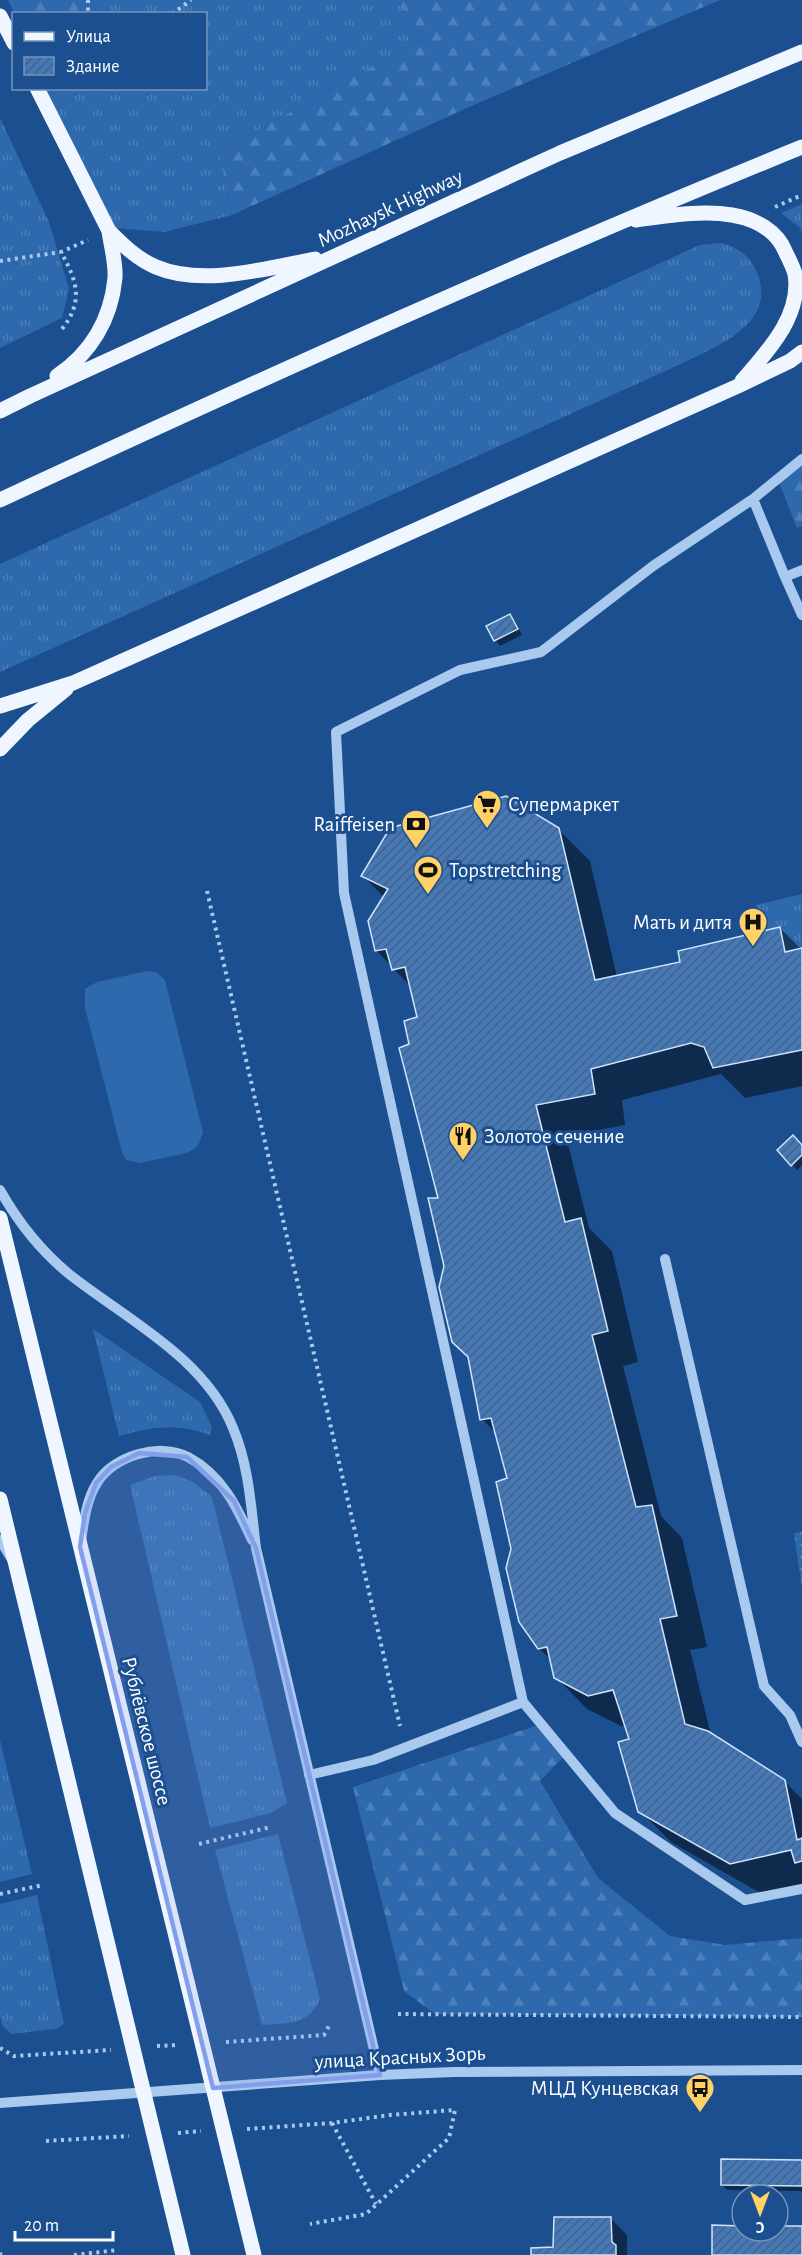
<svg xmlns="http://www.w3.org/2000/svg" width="802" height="2255" viewBox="0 0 802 2255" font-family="'Alegreya Sans',sans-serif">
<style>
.grass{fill:url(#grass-tufts)}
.forest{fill:url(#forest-firs)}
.park{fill:url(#park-dots)}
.pitch{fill:#2e69ad}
.shadow{fill:#0007}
.building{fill:url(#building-hatch);stroke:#cfe3fa;stroke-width:1.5}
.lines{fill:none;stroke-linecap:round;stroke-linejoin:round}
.path{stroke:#a9c9ee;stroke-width:4;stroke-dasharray:3 4.5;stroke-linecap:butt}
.minor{stroke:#a9c9ee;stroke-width:10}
.major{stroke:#f0f6ff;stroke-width:15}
.marked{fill:#839eea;fill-opacity:0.2;stroke:#839eea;stroke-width:4.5;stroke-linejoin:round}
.labels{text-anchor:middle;stroke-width:6;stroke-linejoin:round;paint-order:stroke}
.street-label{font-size:21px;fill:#fff;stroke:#1b4f8f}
.poi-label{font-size:21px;fill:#fff;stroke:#1b4f8f;text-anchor:start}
</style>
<defs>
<pattern id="grass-tufts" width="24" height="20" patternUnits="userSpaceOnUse" patternTransform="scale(1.5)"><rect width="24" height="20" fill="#2e69ad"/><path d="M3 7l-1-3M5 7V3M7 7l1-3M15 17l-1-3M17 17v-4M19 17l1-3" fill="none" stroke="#4d80b9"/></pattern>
<pattern id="forest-firs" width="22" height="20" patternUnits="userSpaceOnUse" patternTransform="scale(1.5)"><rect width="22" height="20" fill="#2e69ad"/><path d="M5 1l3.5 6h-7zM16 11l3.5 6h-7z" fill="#4d80b9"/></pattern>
<pattern id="park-dots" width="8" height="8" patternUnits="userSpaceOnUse" patternTransform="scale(1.5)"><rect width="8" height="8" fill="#2e69ad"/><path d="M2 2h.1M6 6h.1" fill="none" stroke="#4d80b9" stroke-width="1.8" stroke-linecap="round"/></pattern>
<pattern id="building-hatch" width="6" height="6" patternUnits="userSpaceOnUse" patternTransform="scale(1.5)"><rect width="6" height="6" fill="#4478b7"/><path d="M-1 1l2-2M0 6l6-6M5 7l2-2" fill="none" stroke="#486282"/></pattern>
</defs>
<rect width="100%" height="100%" fill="#1b4f8f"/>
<path class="grass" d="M92,0H395L425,37L219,152L232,215L164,232L114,228L46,89L206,88V14L97,13Z
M0,118L49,222L69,289L62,318L0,348Z
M802,204V233L800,228L781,213Z
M722,243C740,249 751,256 758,275C776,324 717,346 683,363L0,672V564L700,245Z
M802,894V948L785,952L780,927L765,931L756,905Z
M93,1329L200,1402L212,1427L210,1435C177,1423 152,1427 119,1436Z
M175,1475L193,1482L212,1497L287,1803L271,1813L210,1828L130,1485L155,1476Z
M0,1740L32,1874L0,1882Z
M278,1834L320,1999C308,2026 287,2023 262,2025L215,1850Z
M37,1895L64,2024L56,2029L11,2034L2,2025L0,2016V1904Z"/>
<path class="forest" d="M8,0H92L97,13H14Z
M395,0H720L478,103L232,215L219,152L425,37Z
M802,459V526L797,528L778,480Z
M541,1724L566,1754L540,1781L598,1878L670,1936L725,1945L802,1938V2017L435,2014L404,1991L353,1787Z"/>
<path class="park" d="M802,1532V1589L794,1533Z"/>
<path class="pitch" d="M147,971L156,972L165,980L203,1132L198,1146L187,1153L140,1163L126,1160L122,1152L85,1008V989L97,982Z"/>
<path class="shadow" d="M510,616L515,621L522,635L500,646L495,640Z
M558,829L590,861L617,977L681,963L780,928L802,950V1086L745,1098L721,1074L622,1100L625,1125L566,1136L589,1228L612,1251L638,1362L623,1366L661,1516L682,1538L707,1647L690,1650L711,1735L784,1781L802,1799V1885L762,1894L671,1842L640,1811L630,1740L626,1725L621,1726L587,1709L556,1677L552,1661L539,1648L513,1549L509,1479L497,1434L482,1419L470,1357L446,1266L440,1199L410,1045L419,1018L412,988L376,950L384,897L363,876Z
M802,1147V1165L797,1170L779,1150Z
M802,2161V2191L727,2190L722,2185Z
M611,2219L627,2235V2255H533L555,2249Z"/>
<path class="building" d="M510,614L518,629L494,641L486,626Z
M506,796L559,828L595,980L680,962L678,951L780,927L785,952L802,948V1050L713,1068L704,1047L691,1043L591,1069L595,1094L536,1105L565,1222L581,1218L608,1331L592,1335L636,1507L652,1505L677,1616L660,1619L685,1724L708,1731L785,1780L797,1840L802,1838V1861L795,1863L791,1850L730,1864L638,1812L618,1742L629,1739L613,1690L588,1696L554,1678L547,1647L538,1649L519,1622L506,1568L511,1549L496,1482L507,1478L491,1418L480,1420L468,1357L452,1342L439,1287L444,1266L428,1198H438L399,1048L409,1044L404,1021L417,1017L405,967L392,970L386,949L375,951L368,921L388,889L361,876L390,828Z
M793,1135L802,1145V1155L791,1166L777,1150Z
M721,2159L802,2160V2186L721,2185Z
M554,2217H611L612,2242L616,2245V2255H531V2248L553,2247Z
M712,2225L742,2226V2231H778V2226H802V2255H712Z"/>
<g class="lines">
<path class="path" d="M88,0V14
M172,14L191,0
M775,207L802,195
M0,261L61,252
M62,329C84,301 77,281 61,252L88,240
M207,891L400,1726
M199,1844L271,1827
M0,1894L43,1885
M398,2014L802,2017
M226,2042L324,2035L330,2024
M157,2046L179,2045
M0,2048L14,2056L111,2050
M332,2123L376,2204
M247,2129L332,2123L390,2115L455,2110L449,2138L366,2214L310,2224
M178,2133L201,2131
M46,2141L129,2136
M0,2253L1,2255
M74,2255L118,2250"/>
<path class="minor" d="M802,459L753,499L785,577L802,570
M785,577L802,615
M0,1190C18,1222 41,1251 69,1274C126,1319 204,1357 233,1428C249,1466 251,1507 256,1548L380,2075
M665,1259L764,1686L790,1715L802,1742
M0,1540L11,1558
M81,1541C84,1522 86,1500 97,1483C113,1456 159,1442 188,1457C222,1475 237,1507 252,1540
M523,1702L615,1813L745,1900L802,1889
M309,1775L373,1760L523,1702L344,893L336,732L460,670L541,652L653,566L753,499
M0,2103L380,2075L454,2072L802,2070"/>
<path class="major" d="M0,16L14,43
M37,88L109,231C123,245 137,259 156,267C203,287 267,268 315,259
M636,220C668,216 701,210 732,215C755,219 777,230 786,253C789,259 793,267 795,274C802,316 767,352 742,381
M57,376C91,353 111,319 115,278C116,263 111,246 109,231
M0,411L30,396L560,153L802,52
M0,500C265,377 531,257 802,147
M0,706L73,683L738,386L790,361L802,352
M0,749L28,720L66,689
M0,1218L254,2255
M0,1499L183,2255"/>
</g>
<path class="marked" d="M139,1453L187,1457L234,1501L256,1548L380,2075L213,2088L80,1547L85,1513L96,1483L111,1467Z"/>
<defs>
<g id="supermarket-pin" transform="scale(1.5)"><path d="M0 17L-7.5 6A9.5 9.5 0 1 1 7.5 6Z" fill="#ffd166" stroke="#1b4f8f"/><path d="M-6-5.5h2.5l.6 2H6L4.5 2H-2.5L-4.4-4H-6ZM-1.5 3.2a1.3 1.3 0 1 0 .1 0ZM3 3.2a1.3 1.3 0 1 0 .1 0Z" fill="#111"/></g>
<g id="bank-pin" transform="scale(1.5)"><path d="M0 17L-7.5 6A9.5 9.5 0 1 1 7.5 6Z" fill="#ffd166" stroke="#1b4f8f"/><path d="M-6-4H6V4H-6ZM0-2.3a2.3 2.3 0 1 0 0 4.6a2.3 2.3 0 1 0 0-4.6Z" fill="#111"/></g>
<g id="stadium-pin" transform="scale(1.5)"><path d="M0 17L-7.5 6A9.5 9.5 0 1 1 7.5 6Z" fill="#ffd166" stroke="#1b4f8f"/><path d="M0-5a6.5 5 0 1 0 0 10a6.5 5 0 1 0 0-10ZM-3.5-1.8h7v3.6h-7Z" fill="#111"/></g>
<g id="hospital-pin" transform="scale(1.5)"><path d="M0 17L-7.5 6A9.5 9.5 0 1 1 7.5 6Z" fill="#ffd166" stroke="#1b4f8f"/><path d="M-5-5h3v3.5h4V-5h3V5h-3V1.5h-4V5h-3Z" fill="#111"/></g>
<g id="restaurant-pin" transform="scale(1.5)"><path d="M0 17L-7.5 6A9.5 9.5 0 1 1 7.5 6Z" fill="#ffd166" stroke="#1b4f8f"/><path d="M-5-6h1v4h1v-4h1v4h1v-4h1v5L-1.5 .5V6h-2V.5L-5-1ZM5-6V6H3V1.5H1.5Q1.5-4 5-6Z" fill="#111"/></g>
<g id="bus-pin" transform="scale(1.5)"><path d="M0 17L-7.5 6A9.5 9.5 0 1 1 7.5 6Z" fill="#ffd166" stroke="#1b4f8f"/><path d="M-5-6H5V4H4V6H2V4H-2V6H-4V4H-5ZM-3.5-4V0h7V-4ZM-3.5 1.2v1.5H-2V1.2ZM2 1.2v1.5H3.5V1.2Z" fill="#111"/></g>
</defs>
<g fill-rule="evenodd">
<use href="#supermarket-pin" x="487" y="804"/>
<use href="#bank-pin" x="416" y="824"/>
<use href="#stadium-pin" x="428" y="870"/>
<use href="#hospital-pin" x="753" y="922"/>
<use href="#restaurant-pin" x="463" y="1136"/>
<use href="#bus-pin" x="700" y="2088"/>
</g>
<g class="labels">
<g class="street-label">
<text transform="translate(390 208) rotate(-25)" y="7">Mozhaysk Highway</text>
<text transform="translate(147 1731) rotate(76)" y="7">Рублёвское шоссе</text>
<text transform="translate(400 2057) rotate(-3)" y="7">улица Красных Зорь</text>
</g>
<g class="poi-label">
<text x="508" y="811">Супермаркет</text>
<text x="395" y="831" text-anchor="end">Raiffeisen</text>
<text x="449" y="877">Topstretching</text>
<text x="732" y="929" text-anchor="end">Мать и дитя</text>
<text x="484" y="1143">Золотое сечение</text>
<text x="679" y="2095" text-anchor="end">МЦД Кунцевская</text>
</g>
</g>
<rect x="12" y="12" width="195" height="78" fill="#1b4f8f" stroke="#7695bc" stroke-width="1.5"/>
<rect x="24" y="32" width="30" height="9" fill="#f0f6ff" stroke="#7695bc" stroke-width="1.5"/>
<text x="66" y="42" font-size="18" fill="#ffffff">Улица</text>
<rect x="24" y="57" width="30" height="18" fill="url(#building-hatch)" stroke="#7695bc" stroke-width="1.5"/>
<text x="66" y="72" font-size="18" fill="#ffffff">Здание</text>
<g transform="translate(760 2213) rotate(180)"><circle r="28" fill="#1b4f8f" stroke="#7695bc" stroke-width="1.5"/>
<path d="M0-4.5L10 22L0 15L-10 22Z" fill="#ffd166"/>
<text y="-9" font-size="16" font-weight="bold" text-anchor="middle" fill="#ffffff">С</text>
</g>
<path d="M15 2231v9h98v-9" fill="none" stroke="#ffffff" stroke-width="3"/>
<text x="24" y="2231" font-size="18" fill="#ffffff" stroke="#1b4f8f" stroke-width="4.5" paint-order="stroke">20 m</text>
</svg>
